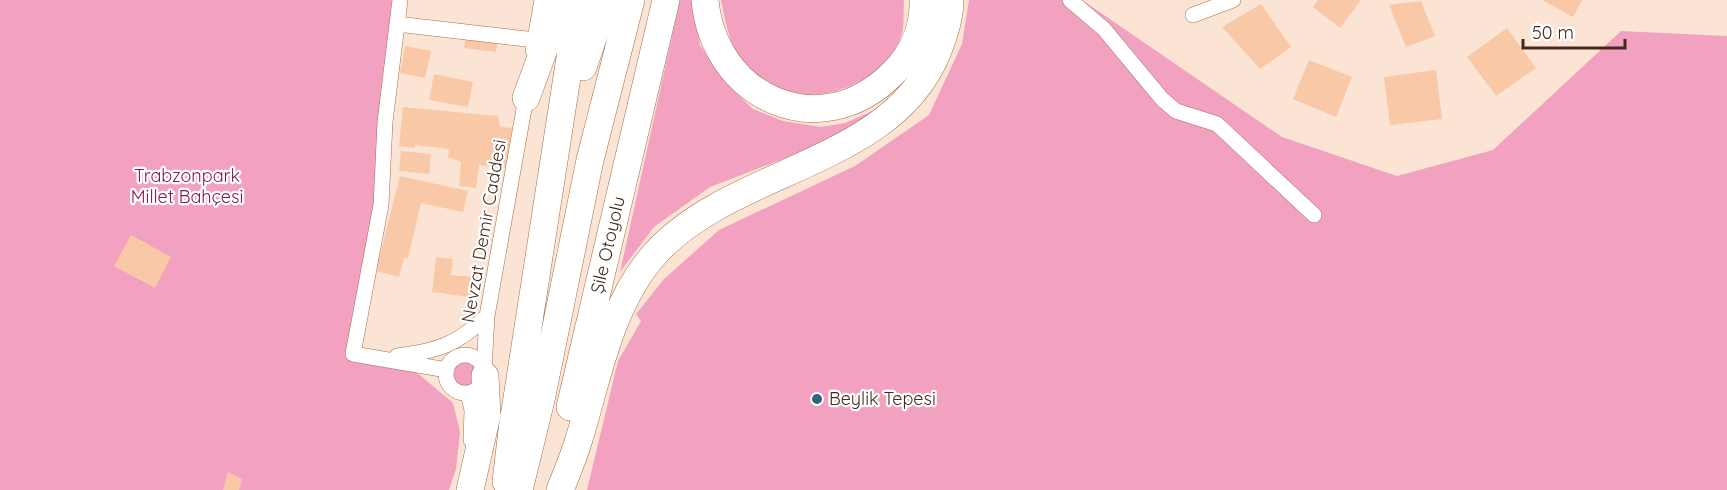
<svg xmlns="http://www.w3.org/2000/svg" width="1727" height="490" viewBox="0 0 1727 490" font-family="Quicksand,sans-serif">
<style>
.green{fill:#f2a2c0}
.building{fill:#f9c8a7}
.lines{fill:none;stroke-linecap:round;stroke-linejoin:round}
.street-casing{stroke:#a36f4a;stroke-width:16}
.highway-casing{stroke:#a36f4a;stroke-width:28}
.street{stroke:#fff;stroke-width:15}
.highway{stroke:#fff;stroke-width:27}
.poi-dot{fill:#2f6380;stroke:#fff;stroke-width:2}
.labels{text-anchor:middle;stroke-width:4.5;stroke-linejoin:round;paint-order:stroke}
.park-label{font-size:18px;fill:#851b50;stroke:#fff}
.street-label{font-size:18px;fill:#412b1c;stroke:#fff}
.poi-label{font-size:18px;fill:#412b1c;stroke:#fff;text-anchor:start}
</style>
<rect width="100%" height="100%" fill="#fce4d5"/>
<path class="green" d="M0,0H393L377,188L347,355L415,371L453,403L460,432L456,469L449,490H0Z
M680,0H692L700,45L725,82L753,109L783,121L821,127L845,123L877,109L838,138L710,187L654,227L620,272Z
M721,0H904C903,11 905,27 901,37C884,87 802,113 760,81C733,61 727,31 721,0Z
M969,0H1082L1282,137L1397,176L1493,150L1621,31L1727,36V490H587L618,361L641,321L636,314L664,279L719,230L855,166L929,115L962,44Z
M453 375a13 13 0 1 1 26 0a13 13 0 1 1-26 0Z"/>
<path class="building" d="M1318,0H1361L1340,28L1313,7Z
M1542,0H1582L1573,17Z
M1421,1L1435,36L1406,47L1389,5Z
M1261,4L1291,47L1260,69L1222,27Z
M1507,28L1536,68L1496,96L1467,57Z
M466,35L498,38L496,52L464,48Z
M405,46L431,51L425,78L400,73Z
M1309,60L1352,77L1336,117L1293,99Z
M1436,70L1442,119L1390,125L1384,77Z
M434,74L473,82L468,107L429,100Z
M403,107L498,116L500,127L512,128L508,168L479,165L476,188L459,186L461,162L448,157L449,149L415,145V148L399,146Z
M401,151L431,154L429,174L399,171Z
M400,176L468,191L463,212L421,203L408,258H404L399,277L376,271Z
M131,235L171,257L155,288L114,266Z
M436,257L453,259L451,275L472,277L470,297L432,292Z
M228,472L242,479L239,490H223Z"/>
<g class="lines">
<g class="street-casing">
<path id="street" d="M400,0L385,122L381,205L353,354L447,370
M1070,0L1104,29L1162,99L1176,111L1217,124L1314,215
M1193,15L1233,0
M397,24L535,40
M533,50L542,0
M446 374a19 19 0 1 1 38 0a19 19 0 1 1-38 0Z
M397,356C437,351 457,345 487,316
M484,370L487,316L527,92
M468,393L472,410L471,440"/>
</g>
<g class="highway-casing">
<path id="highway" d="M705,0C714,98 820,146 892,74C912,55 924,29 923,0
M583,67L606,0
M526,98L562,0
M570,407L666,0
M506,482L512,430L579,0
M470,490L487,415L485,376
M519,490L541,400L590,160L631,0
M560,490C567,473 574,456 579,439C598,377 610,305 654,255C731,168 890,166 937,53C944,36 950,18 950,0"/>
</g>
<use href="#street" class="street"/>
<use href="#highway" class="highway"/>
</g>
<circle class="poi-dot" cx="817" cy="399" r="6"/>
<g class="labels">
<g class="park-label">
<text x="187" y="182">Trabzonpark<tspan x="187" dy="21">Millet Bahçesi</tspan></text>
</g>
<g class="street-label">
<text transform="translate(484 231) rotate(-80)" y="6">Nevzat Demir Caddesi</text>
<text transform="translate(608 245) rotate(-77)" y="6">Şile Otoyolu</text>
</g>
<g class="poi-label">
<text x="829" y="405">Beylik Tepesi</text>
</g>
</g>
<path d="M1523 39v9h102v-9" fill="none" stroke="#412b1c" stroke-width="3"/>
<text x="1532" y="39" font-size="18" fill="#412b1c" stroke="#ffffff" stroke-width="4.5" paint-order="stroke">50 m</text>
</svg>
